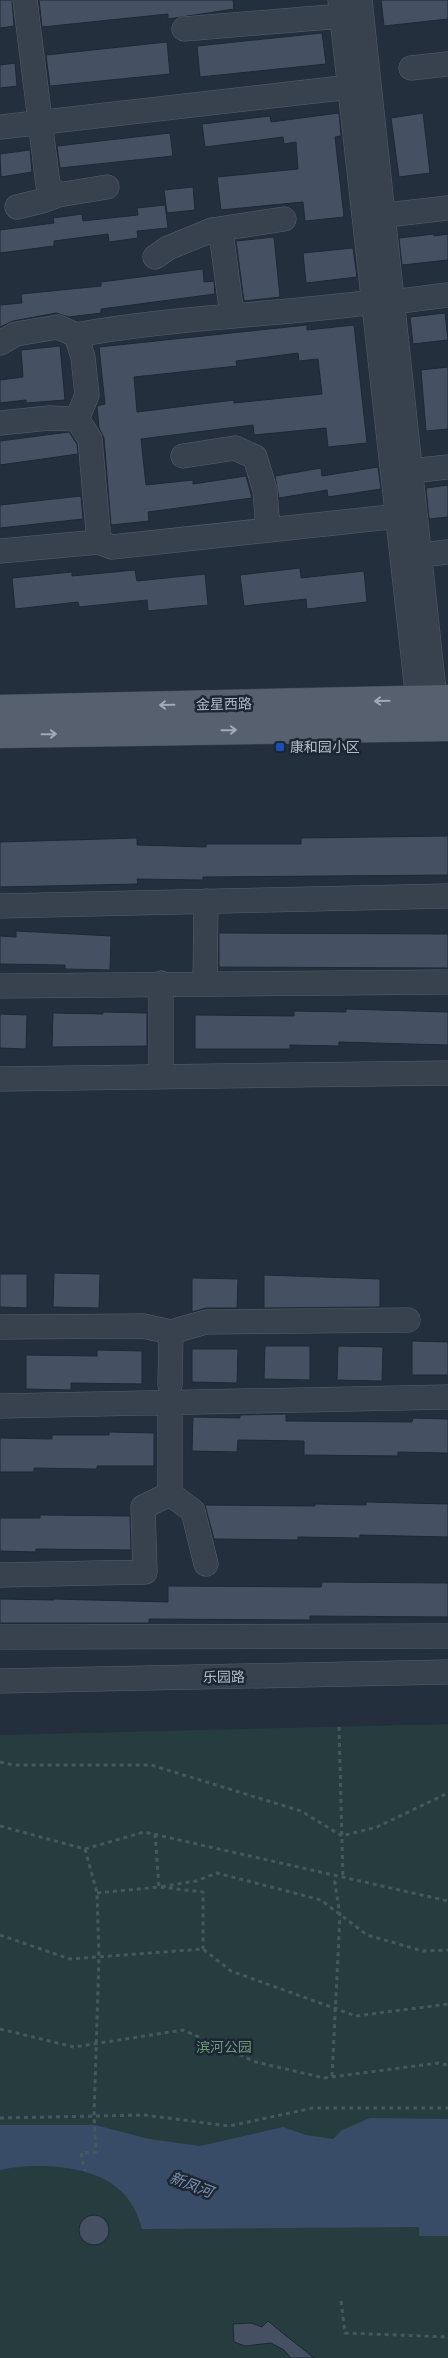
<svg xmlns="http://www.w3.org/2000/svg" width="448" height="2358" viewBox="0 0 448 2358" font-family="Figtree,'Noto Sans SC',sans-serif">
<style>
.green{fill:#263c3f}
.water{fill:#394c67}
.building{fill:#455162;stroke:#1f2835;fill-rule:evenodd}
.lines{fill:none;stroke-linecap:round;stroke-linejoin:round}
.minor-casing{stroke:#565f6c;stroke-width:25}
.major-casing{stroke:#414a57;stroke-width:29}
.path{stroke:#44595c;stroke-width:3;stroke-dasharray:4 4;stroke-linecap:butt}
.minor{stroke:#38414e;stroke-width:24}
.major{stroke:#56606e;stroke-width:28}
.oneway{stroke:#a1aab7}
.transit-dot{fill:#1a4fb4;stroke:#1d2633;stroke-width:2}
.labels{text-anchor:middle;stroke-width:5;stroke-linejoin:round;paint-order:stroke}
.street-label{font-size:14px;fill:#b4bcc9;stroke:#1d2633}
.poi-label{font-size:14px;fill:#b4bcc9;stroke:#1d2633;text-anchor:start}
.park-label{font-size:14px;fill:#6b9a76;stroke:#1d2633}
.water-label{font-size:15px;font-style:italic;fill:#7c92b1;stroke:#1d2633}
</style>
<rect width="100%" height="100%" fill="#242f3e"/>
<path class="green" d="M448,1724V2358H0V1735Z"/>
<path class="water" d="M370,2118L448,2119V2236H419V2227L142,2229C138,2215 133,2203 122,2192C95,2164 35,2162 0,2170V2125H95L149,2139L200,2146L283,2127L306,2135L333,2139L342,2130Z"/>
<path class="building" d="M0,0H12L14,26L0,28Z
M39,0H233L234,9L168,19V14L42,27Z
M381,0H448V19L384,26Z
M322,33L326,64L200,77L197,46Z
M167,42L170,74L50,86L46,55Z
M15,63L17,86L0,88V65Z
M339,113L341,136L335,137L344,217L305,221L303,202L221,210L217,177L298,169L296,142L284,144L283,137L205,147L202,124L270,116L271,122Z
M423,113L430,173L399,177L391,118Z
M170,133L173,156L60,168L57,146Z
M30,150L32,172L1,177L0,154Z
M193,187L195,210L167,213L164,190Z
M165,205L168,228L137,231L138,238L109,242L108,234L54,241V246L0,253V230L54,223L53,218L82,214L83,221L138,215L137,208Z
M434,234V236L448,234V260L402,265L399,238Z
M274,237L280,297L244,301L236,241Z
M353,248L357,277L306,283L303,253Z
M203,269L204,282L214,281L215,294L101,309V313L69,317L56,313L13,321L0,327V305L22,303L21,294L101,286V282Z
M445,313L448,340L413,344L410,317Z
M307,325V330L354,325L367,443L328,447L326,428L254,435L253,425L141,439L146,485L193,480V484L246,476L252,498L148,512L149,521L111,525L104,438L99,428L97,406L105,404L99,347ZM298,353L299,361L318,359L322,394L234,403V400L137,412L134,377L237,366L236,361Z
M60,346L65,400L26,403V400L0,403V380L23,377L21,350Z
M448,367V429L426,431L421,370Z
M69,432L77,444L78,454L0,465V441Z
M378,467L381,489L328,497L327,490L279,498L275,476L321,468L322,476Z
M448,485V517L429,519L426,488Z
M81,496L83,519L0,528V505Z
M300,568L301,578L364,571L367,602L307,609L306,599L244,606L240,575Z
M135,570L137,581L205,574L208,605L148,611L147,600L79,607L78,602L15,609L12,578L72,572V576Z
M448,836V875L203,877V880L137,879L138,884L0,887V842L137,838V845L206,847V844H301V838Z
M16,931L111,936L110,970L65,969V965L0,964V936L16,937Z
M219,933L448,934V968L219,967Z
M346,1009L448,1012V1045L339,1042V1046L290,1045V1049H195V1015L294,1016V1011L346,1012Z
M103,1012L147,1013V1046L52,1047L53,1013L103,1014Z
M0,1014L27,1015L26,1049L0,1048Z
M54,1273L100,1274L99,1308L53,1307Z
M0,1274H27V1308L0,1307Z
M264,1275L380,1279V1307L264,1308Z
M192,1278L238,1279L237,1308H206L192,1312Z
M412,1341L448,1342V1375H412Z
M265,1346H310V1380L264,1379Z
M338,1346L383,1347L382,1381L337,1380Z
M192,1349H238L237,1383L192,1382Z
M97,1350L142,1351V1384L71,1383V1390L26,1389V1355L97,1356Z
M286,1414V1421L412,1422L413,1418L448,1419V1453L398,1452V1456L304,1455V1441L238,1440L237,1452L192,1451L193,1417L240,1418V1415Z
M109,1432L154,1433V1466H97V1469L34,1468V1472H0V1438L52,1439V1435H109Z
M366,1502L448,1504V1537L360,1535V1538L298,1537V1540L214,1539L205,1505L315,1506V1504L366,1505Z
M40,1515L130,1516L131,1550L36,1549V1552L0,1551V1518H40Z
M322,1582L448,1583V1617L310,1616V1620L149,1619V1623H0V1599L54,1600V1599L168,1602V1586L321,1587Z
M79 2230a15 15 0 1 1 30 0a15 15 0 1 1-30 0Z
M268,2321L285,2335L314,2358H291L284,2350L271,2343L245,2346L234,2342L233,2324L251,2323L262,2327Z"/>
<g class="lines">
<g class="minor-casing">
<path id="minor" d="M25,0L48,185L58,195L107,187
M340,0L418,700
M360,0L435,700
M184,29L342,16
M411,68L448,64
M0,127L350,87
M17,207L42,201L58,195
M387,215L448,208
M212,230L284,219
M155,257L168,248L212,230L222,240L232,315
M393,302L448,295
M76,335C175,317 275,315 374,302
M0,343L16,334L58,327L76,335L83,357L87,395L77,419
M0,423L49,418L77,419L90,439L99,542
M183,456L235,448L255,457L265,490L268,530
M411,471L448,467
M0,551L99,542L112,547L399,516
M420,555L448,552
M0,906L448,896
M161,983V1077
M205,983L206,901
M0,986L448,982
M0,1079L448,1073
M0,1327L143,1326L171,1332L206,1322L408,1320
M170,1385L171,1332
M0,1406L448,1397
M170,1494L193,1511L206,1564
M0,1575L145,1572L143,1507L170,1494V1403
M0,1637L448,1636
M0,1681L448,1672"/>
</g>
<g class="major-casing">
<path id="major" d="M0,709L448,699
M0,734L448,727"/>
</g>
<path class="path" d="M339,1727L343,1879
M0,1762L14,1765H151L301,1811L342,1836L377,1827L448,1793
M0,1826L85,1849L144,1832L448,1901
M155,1834L159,1887L196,1881L217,1873L321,1900L367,1935L423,1951L448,1950
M85,1849L97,1893L99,1957L94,2116L96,2152L81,2153L85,2171
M97,1893L159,1887L203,1892V1949
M0,1935L70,1959L203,1949L231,1971L356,2016L448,2004
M0,2029L74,2047L183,2030L256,2062L324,2078L438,2063L448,2065
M332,2076L340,1915L334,1877
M0,2118L145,2115L229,2126L313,2108H448
M341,2301L345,2333L448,2337"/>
<use href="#minor" class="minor"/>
<use href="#major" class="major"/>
</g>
<defs><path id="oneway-shaft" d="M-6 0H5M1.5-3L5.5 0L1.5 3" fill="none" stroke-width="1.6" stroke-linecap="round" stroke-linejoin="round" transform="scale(1.25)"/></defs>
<g class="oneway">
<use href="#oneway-shaft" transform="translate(382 701) rotate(179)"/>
<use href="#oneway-shaft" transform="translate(167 705) rotate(179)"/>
<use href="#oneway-shaft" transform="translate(229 730) rotate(-1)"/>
<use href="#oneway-shaft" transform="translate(49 734) rotate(-1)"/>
</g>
<rect class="transit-dot" x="275" y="742" width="10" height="10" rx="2.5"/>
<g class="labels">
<g class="street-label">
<text transform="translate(224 704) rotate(-1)" y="5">金星西路</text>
<text transform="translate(224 1677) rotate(-1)" y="5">乐园路</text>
</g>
<g class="poi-label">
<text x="290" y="752">康和园小区</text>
</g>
<g class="park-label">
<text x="224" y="2052">滨河公园</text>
</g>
<g class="water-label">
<text transform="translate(191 2185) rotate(21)" y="5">新凤河</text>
</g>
</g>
</svg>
